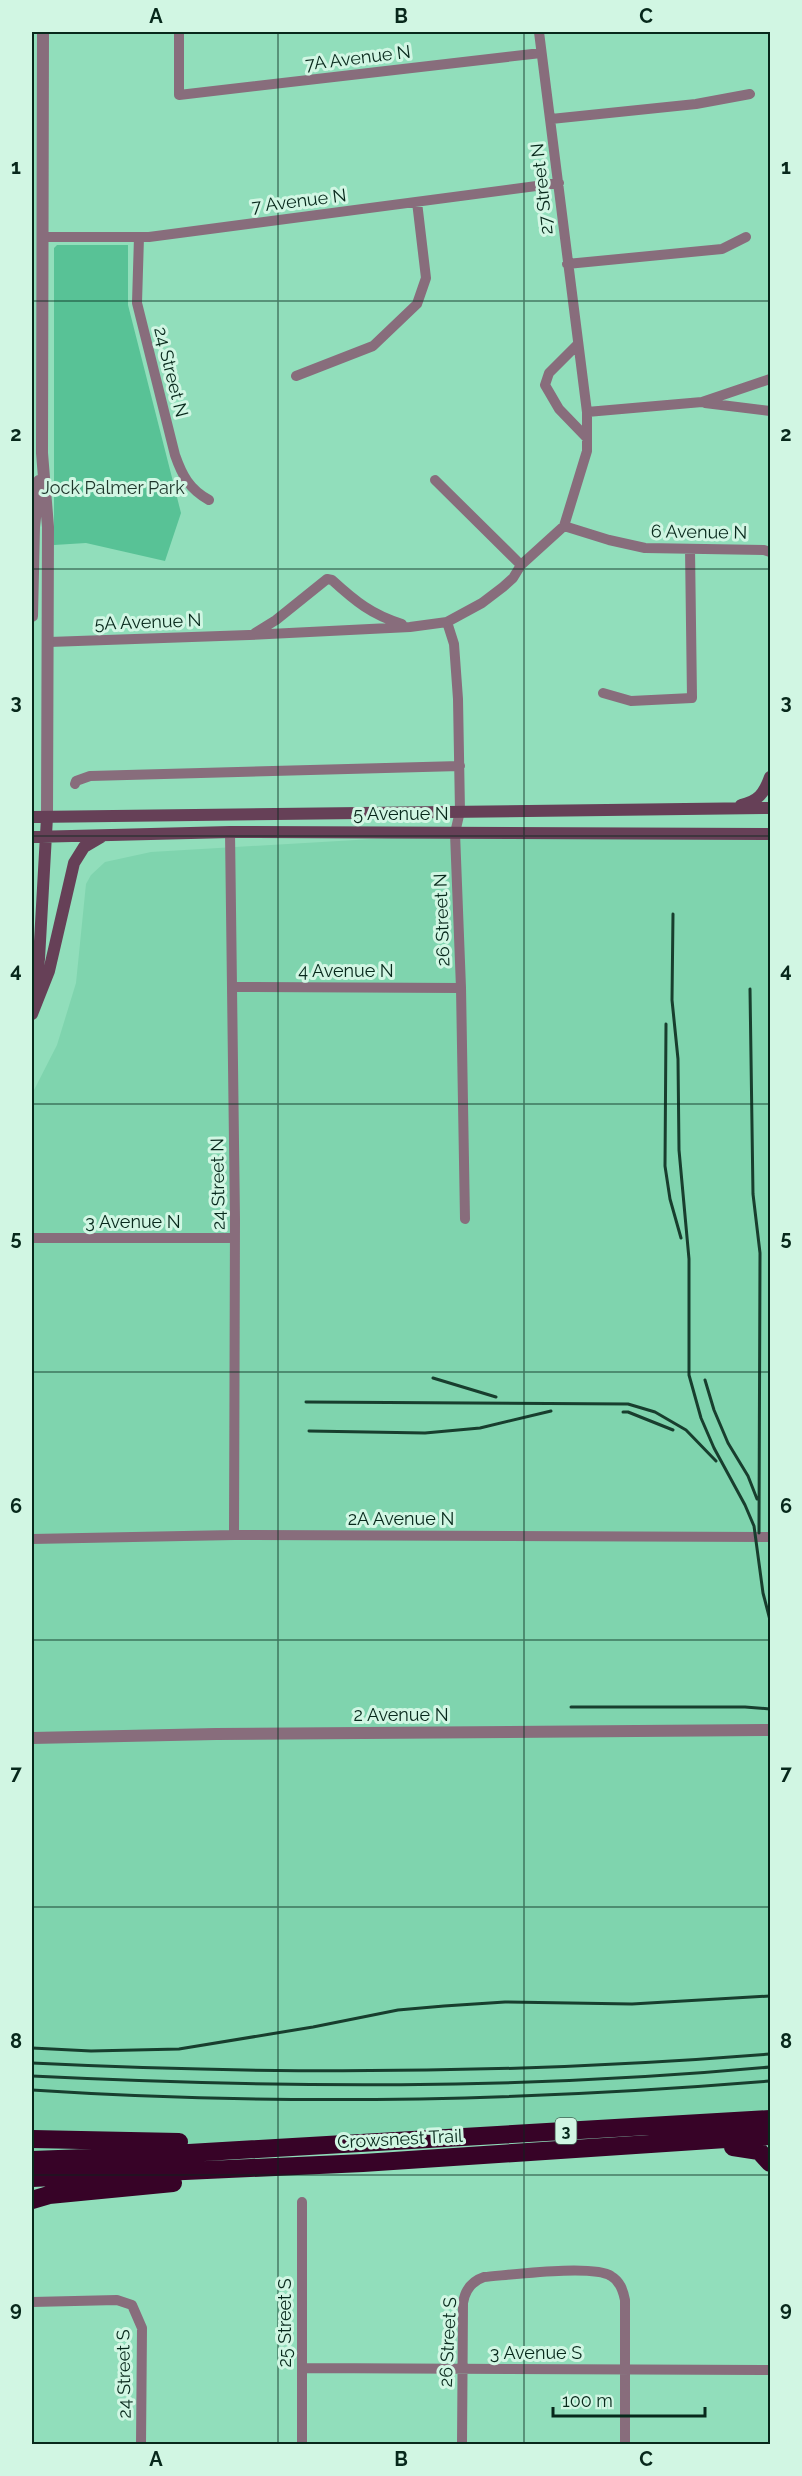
<svg xmlns="http://www.w3.org/2000/svg" width="802" height="2476" viewBox="0 0 802 2476" font-family="Raleway,sans-serif">
<style>
.built{fill:#7fd4ae}
.green{fill:#58c296}
.lines{fill:none;stroke-linecap:round;stroke-linejoin:round}
.minor{stroke:#886d7c;stroke-width:10}
.tertiary{stroke:#886d7c;stroke-width:12}
.secondary{stroke:#664057;stroke-width:12}
.motorway{stroke:#370327;stroke-width:18}
.rail{stroke:#183e2e;stroke-width:3}
.grid{fill:none;stroke:#07281b;stroke-width:1.5;stroke-opacity:0.55}
.labels{text-anchor:middle;stroke-width:6;stroke-linejoin:round;paint-order:stroke}
.shield{fill:#d1f6e3;stroke:#446657;stroke-width:1.5}
.shield-label{font-size:16px;font-weight:bold;fill:#07281b}
.street-label{font-size:18px;fill:#07281b;stroke:#d1f6e3}
.park-label{font-size:18px;fill:#1d352a;stroke:#d1f6e3}
.neatline{fill:none;stroke:#07281b;stroke-width:2}
.grid-label{font-size:20px;text-anchor:middle;font-weight:bold;fill:#07281b}
</style>
<rect width="100%" height="100%" fill="#91debb"/>
<path class="built" d="M770,833V2119L32,2157V1094L57,1045L76,983L86,884L91,875L105,862L151,852L424,836Z"/>
<path class="green" d="M57,245H128V305L181,513L165,561L86,543L54,545V248Z"/>
<g class="lines">
<path class="minor" d="M179,32V95L541,53
M539,32L587,412V451L564,526
M551,119L696,104L750,94
M42,237H149L559,183
M139,237L137,303L175,455C182,475 189,489 209,500
M567,264L722,249L746,237
M578,344L549,373L545,385L559,409L587,438
M296,376L373,346L417,304L426,278L417,202
M705,403L770,411
M587,412L702,402L770,379
M435,480L521,565
M564,526L609,540L645,548L764,550L770,552
M447,622L454,644L458,699L460,811L455,833L461,988L465,1219
M255,633L276,620L327,579L332,580C355,601 372,615 402,624
M49,642L249,635L410,627L447,622L482,603L503,587L513,578L521,565L564,526
M603,693L631,701L692,698L690,549
M75,784L76,781L90,776L460,766
M230,832L235,1220L234,1535
M232,987L461,988
M32,1238H235
M32,1539L234,1535L770,1537
M302,2202V2444
M32,2302L117,2300L132,2305L142,2328L141,2444
M302,2368L770,2370
M462,2444L463,2303C465,2290 472,2281 484,2277C510,2275 593,2264 611,2276C620,2281 623,2290 625,2300V2444"/>
<path class="tertiary" d="M43,32L42,453L48,527L47,817
M32,616L34,527L39,481
M32,1738L216,1734L770,1730"/>
<path class="secondary" d="M741,805C758,801 764,794 770,777
M32,817L770,808
M32,837L230,832L770,834
M34,995L39,959L47,817
M32,1014L49,971L74,863L84,847L101,837"/>
<path class="motorway" d="M32,2139L179,2142
M733,2147L759,2151L770,2163
M32,2160L138,2156L770,2119
M32,2178L363,2163L770,2136
M32,2200L49,2195L173,2183"/>
<path class="rail" d="M673,914L672,1000L678,1059L679,1150L689,1259V1375L701,1418L714,1448L745,1505L754,1526L763,1593L770,1620
M750,989L753,1194L760,1253L759,1533
M666,1024L665,1166L670,1199L681,1238
M433,1378L496,1397
M705,1380L714,1410L728,1443L748,1476L757,1499
M306,1402L628,1404L655,1412L686,1430L716,1461
M623,1412H628L673,1430
M309,1431L425,1433L480,1428L551,1411
M571,1707H745L770,1709
M32,2048L91,2051L179,2049L313,2027L398,2010L444,2006L505,2002L632,2004L770,1996
M32,2063C277,2075 525,2074 770,2054
M32,2076C277,2088 525,2090 770,2067
M32,2090C275,2106 527,2101 770,2081"/>
</g>
<path class="grid" d="M278,32V2444M524,32V2444M32,301H770M32,569H770M32,836H770M32,1104H770M32,1372H770M32,1640H770M32,1907H770M32,2175H770"/>
<g class="labels">
<rect class="shield" x="555.5" y="2118" width="21" height="26" rx="4.5"/>
<g class="shield-label">
<text x="566" y="2137">3</text>
</g>
<g class="street-label">
<text transform="translate(358 58) rotate(-7)" y="6">7A Avenue N</text>
<text transform="translate(542 189) rotate(-96)" y="6">27 Street N</text>
<text transform="translate(299 201) rotate(-7)" y="6">7 Avenue N</text>
<text transform="translate(171 372) rotate(76)" y="6">24 Street N</text>
<text transform="translate(699 532) rotate(1)" y="6">6 Avenue N</text>
<text transform="translate(148 622) rotate(-2)" y="6">5A Avenue N</text>
<text x="401" y="820">5 Avenue N</text>
<text transform="translate(442 920) rotate(-92)" y="6">26 Street N</text>
<text x="346" y="977">4 Avenue N</text>
<text transform="translate(218 1184) rotate(-91)" y="6">24 Street N</text>
<text x="133" y="1228">3 Avenue N</text>
<text x="401" y="1525">2A Avenue N</text>
<text x="401" y="1721">2 Avenue N</text>
<text transform="translate(400 2139) rotate(-3)" y="6">Crowsnest Trail</text>
<text transform="translate(285 2323) rotate(-90)" y="6">25 Street S</text>
<text transform="translate(448 2342) rotate(-87)" y="6">26 Street S</text>
<text x="536" y="2359">3 Avenue S</text>
<text transform="translate(124 2374) rotate(-91)" y="6">24 Street S</text>
</g>
<g class="park-label">
<text x="113" y="494">Jock Palmer Park</text>
</g>
</g>
<rect width="802" height="2476" fill="none" stroke="#d1f6e3" stroke-width="66"/>
<path d="M553 2407v9h152v-9" fill="none" stroke="#07281b" stroke-width="3"/>
<text x="562" y="2407" font-size="18" fill="#07281b" stroke="#d1f6e3" stroke-width="4.5" paint-order="stroke">100 m</text>
<rect x="33" y="33" width="736" height="2410" class="neatline"/>
<g class="grid-label">
<text x="156" y="23">A</text>
<text x="401" y="23">B</text>
<text x="646" y="23">C</text>
<text x="16" y="174">1</text>
<text x="786" y="174">1</text>
<text x="16" y="441">2</text>
<text x="786" y="441">2</text>
<text x="16" y="709">3</text>
<text x="786" y="709">3</text>
<text x="16" y="977">4</text>
<text x="786" y="977">4</text>
<text x="16" y="1245">5</text>
<text x="786" y="1245">5</text>
<text x="16" y="1513">6</text>
<text x="786" y="1513">6</text>
<text x="16" y="1780">7</text>
<text x="786" y="1780">7</text>
<text x="16" y="2048">8</text>
<text x="786" y="2048">8</text>
<text x="16" y="2316">9</text>
<text x="786" y="2316">9</text>
<text x="156" y="2466">A</text>
<text x="401" y="2466">B</text>
<text x="646" y="2466">C</text>
</g>
</svg>
